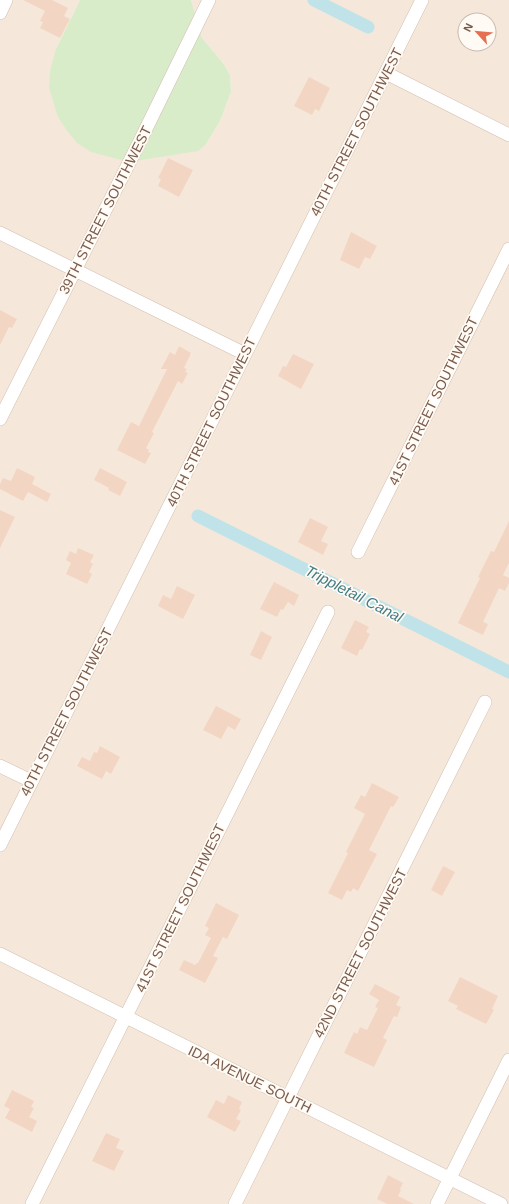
<svg xmlns="http://www.w3.org/2000/svg" width="509" height="1204" viewBox="0 0 509 1204" font-family="Arial,sans-serif">
<style>
.residential{fill:#f5e8da;fill-rule:evenodd}
.green{fill:#d8ecc9}
.lines{fill:none;stroke-linecap:round;stroke-linejoin:round}
.canal{stroke:#bfe3e8;stroke-width:13}
.building{fill:#f3d5c3}
.street-casing{stroke:#d1beb0;stroke-width:14}
.street{stroke:#fff;stroke-width:13}
.labels{text-anchor:middle;stroke-width:3.5;stroke-linejoin:round;paint-order:stroke}
.street-label{font-size:14px;fill:#7a5c4d;stroke:#fffaf3}
.water-label{font-size:15px;font-style:italic;fill:#437c86;stroke:#fffaf3}
</style>
<rect width="100%" height="100%" fill="#fdf6ec"/>
<path class="residential" d="M0,0H80L56,49L206,144L220,121L231,92L230,75L223,63L202,38L191,0H509V1204H0ZM465,20H489V44H465Z"/>
<path class="green" d="M80,0H191L202,38L223,63L230,75L231,92L220,121L206,144L198,151L129,162L91,152L77,143L68,132L58,117L49,88L50,71L56,49Z"/>
<g class="lines">
<path class="canal" d="M314,0L368,27
M198,516L509,672"/>
</g>
<path class="building" d="M23,0H52L68,8L64,16L70,19L60,38L40,28L43,22L40,21L45,11Z
M309,77L330,88L319,111L315,109L312,115L294,106Z
M168,158L193,170L179,197L158,186L161,179L158,178Z
M351,232L377,246L370,259L365,257L359,269L340,260Z
M0,310L17,319L12,328L9,327L0,345Z
M179,346L191,353L184,368L187,369L185,372L188,373L182,384L178,381L152,432L154,433L146,448L149,450L148,452L151,453L145,464L117,450L131,422L139,426L167,369H161L170,352L175,355Z
M293,354L314,364L301,389L278,376L283,366L286,367Z
M17,468L35,477L32,484L51,494L47,502L28,492L23,501L0,489V484L3,478L11,481Z
M100,468L127,482L120,496L108,490L109,488L94,480Z
M0,510L15,517L0,548Z
M310,518L328,527L321,541L328,544L323,555L298,542Z
M509,521V563L503,575L509,578V583L505,591L499,588L483,622L488,624L483,635L458,623L480,578L478,577L491,551L494,552Z
M78,548L94,555L90,562L93,564L89,572L92,574L87,584L66,574L71,563L66,560L70,551L76,554Z
M274,582L299,595L294,606L288,602L283,610L281,609L277,617L260,609Z
M177,586L195,595L183,619L158,606L163,595L171,599Z
M355,620L369,627L366,632L370,634L362,650L360,649L357,656L341,648Z
M261,631L272,637L261,660L250,655Z
M216,706L241,719L235,730L228,726L221,739L203,730Z
M100,746L120,757L111,774L106,771L102,779L77,766L82,757L90,761L94,752L97,753Z
M372,783L399,797L393,807L391,806L369,850L377,854L358,891L353,888L351,892L347,890L342,900L328,893L348,853L346,852L365,814L354,808L361,795L365,797Z
M443,866L455,872L442,896L431,890Z
M216,903L239,915L227,939L223,937L213,956L218,958L205,983L179,970L184,960L195,965L197,963H198L211,938L205,935L209,928L205,926Z
M460,977L498,996L492,1009L494,1010L486,1024L456,1009L458,1006L448,1001Z
M375,984L400,997L396,1005L401,1007L397,1017L394,1016L383,1038L387,1040L374,1067L344,1053L354,1032L357,1034L360,1027L367,1030L378,1008L375,1007L379,1000L369,994Z
M12,1090L34,1101L31,1107L34,1108L29,1117L37,1121L32,1132L5,1118L10,1109L4,1106Z
M228,1095L242,1102L239,1109L241,1110L236,1119L241,1121L235,1132L207,1117L216,1100L224,1104Z
M106,1133L120,1139L116,1148L124,1151L114,1171L92,1161Z
M388,1175L403,1183L400,1189L401,1190L398,1196L414,1204H387L377,1199Z"/>
<g class="lines">
<g class="street-casing">
<path id="street" d="M0,13L6,0
M386,73L509,135
M0,233L245,354
M0,419L140,141L209,0
M358,552L509,249
M0,766L31,781
M0,845L422,0
M0,954L501,1204
M32,1204L328,612
M235,1204L485,702
M437,1204L509,1060"/>
</g>
<use href="#street" class="street"/>
</g>
<g class="labels">
<g class="street-label">
<text transform="translate(356 132) rotate(-63)" y="5">40TH STREET SOUTHWEST</text>
<text transform="translate(105 210) rotate(-63)" y="5">39TH STREET SOUTHWEST</text>
<text transform="translate(433 401) rotate(-64)" y="5">41ST STREET SOUTHWEST</text>
<text transform="translate(211 422) rotate(-64)" y="5">40TH STREET SOUTHWEST</text>
<text transform="translate(66 712) rotate(-63)" y="5">40TH STREET SOUTHWEST</text>
<text transform="translate(180 908) rotate(-64)" y="5">41ST STREET SOUTHWEST</text>
<text transform="translate(360 953) rotate(-63)" y="5">42ND STREET SOUTHWEST</text>
<text transform="translate(250 1079) rotate(26)" y="5">IDA AVENUE SOUTH</text>
</g>
<g class="water-label">
<text transform="translate(354 594) rotate(27)" y="5">Trippletail Canal</text>
</g>
</g>
<g transform="translate(477 32) rotate(297)"><circle r="19" fill="#fffaf3" stroke="#cabbb1"/>
<path d="M0-3L7 15L0 10L-7 15Z" fill="#e76f51"/>
<text y="-6" font-size="11" font-weight="bold" text-anchor="middle" fill="#7a5c4d">N</text>
</g>
</svg>
